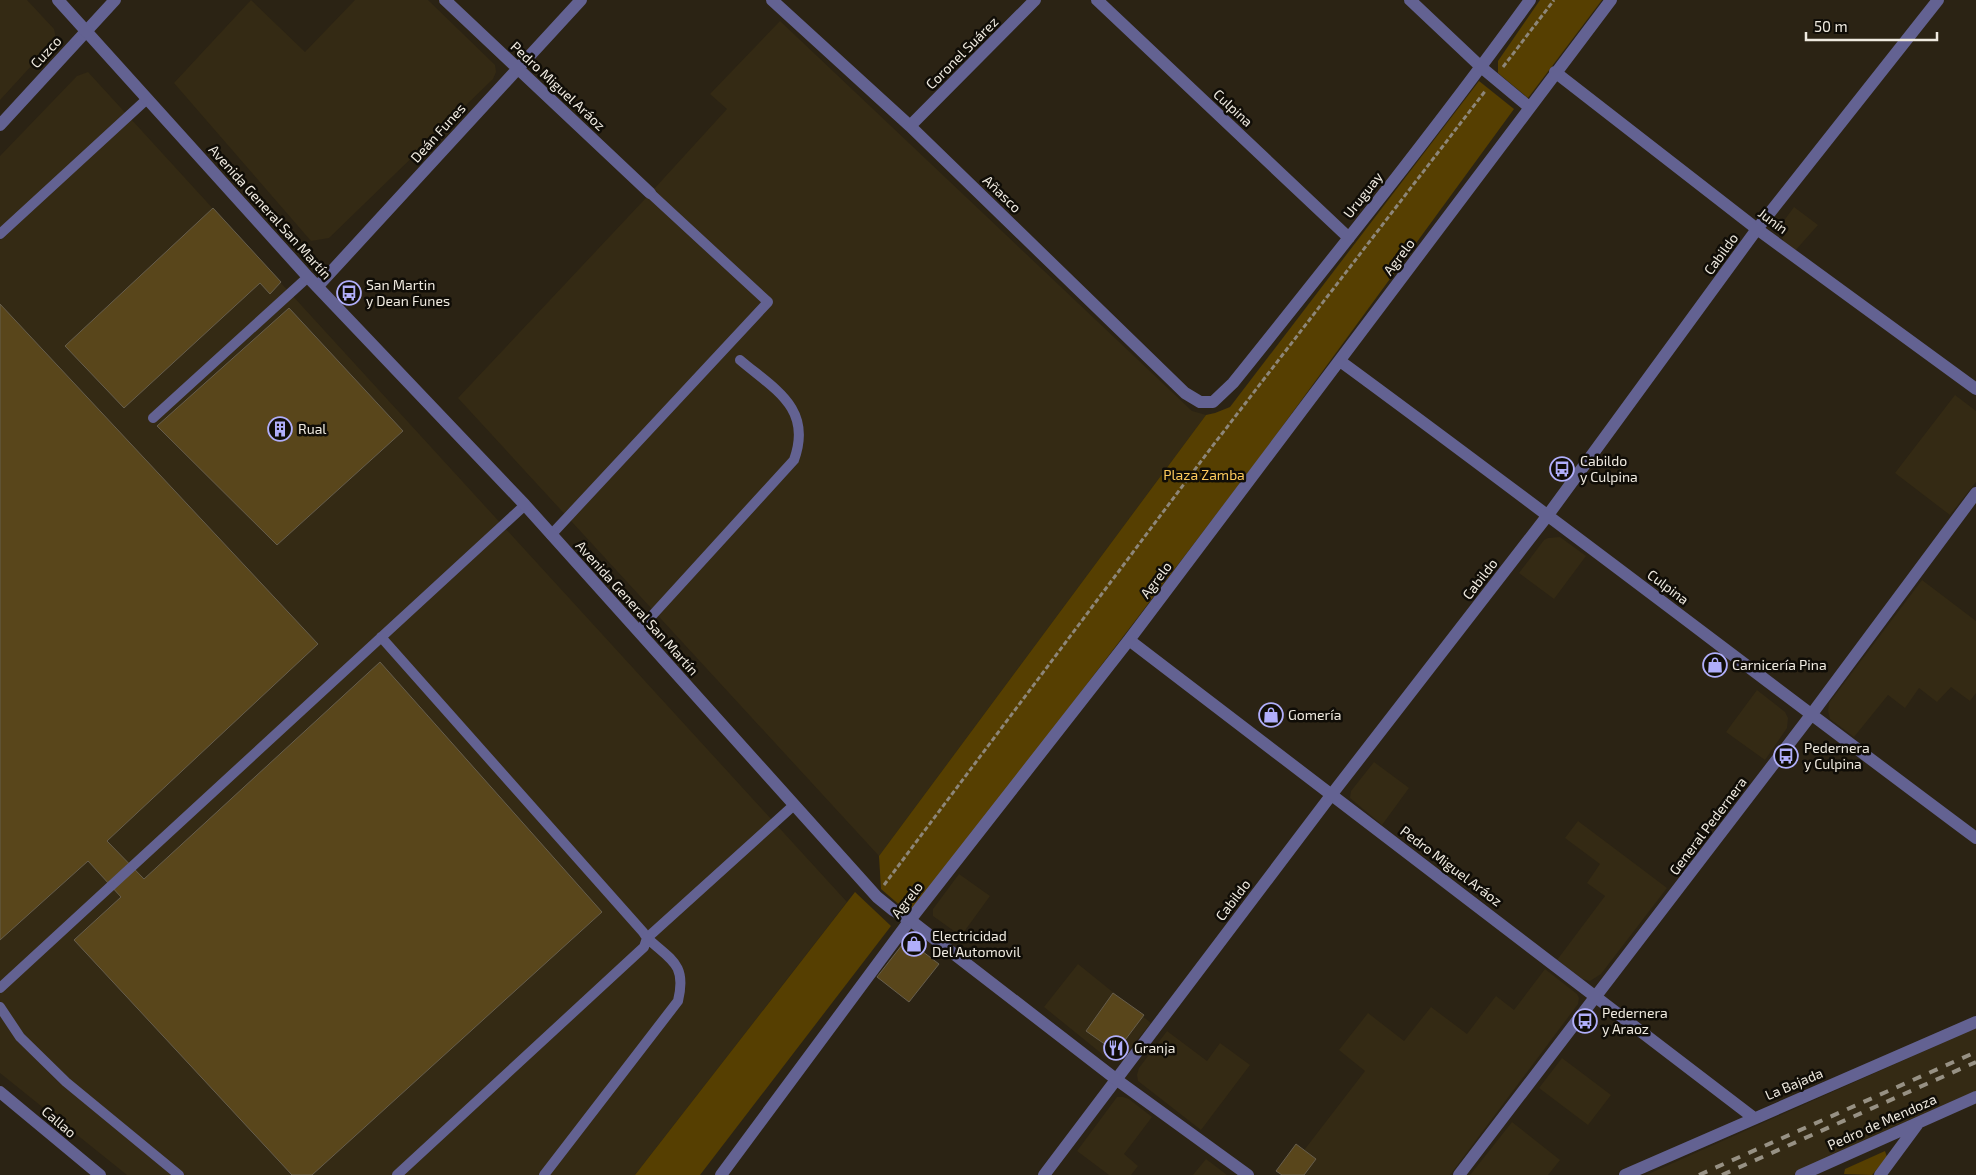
<svg xmlns="http://www.w3.org/2000/svg" width="1976" height="1175" viewBox="0 0 1976 1175" font-family="'Exo 2',sans-serif">
<style>
.built{fill:#342a14}
.green{fill:#563f01}
.building{fill:#59461b;stroke:#675e4d}
.lines{fill:none;stroke-linecap:round;stroke-linejoin:round}
.path{stroke:#8d8679;stroke-width:3;stroke-dasharray:5 2.5;stroke-linecap:butt}
.service{stroke:#636292;stroke-width:10}
.minor{stroke:#636292;stroke-width:12}
.tertiary{stroke:#636292;stroke-width:12}
.rail{stroke:#979184;stroke-width:4;stroke-dasharray:9 9;stroke-linecap:butt}
.labels{text-anchor:middle;stroke-width:5;stroke-linejoin:round;paint-order:stroke}
.street-label{font-size:14px;fill:#efeae0;stroke:#100d07}
.poi-label{font-size:14px;fill:#efeae0;stroke:#100d07;text-anchor:start}
.park-label{font-size:14px;fill:#fdca5c;stroke:#100d07}
</style>
<rect width="100%" height="100%" fill="#2b2314"/>
<path class="built" d="M0,0H27L54,29L56,39L0,100Z
M251,0L305,52L355,0H428L495,65L496,72L493,79L329,238L311,241L174,83Z
M780,21L1192,411L1206,415L879,856L458,398L644,200L727,109L710,94Z
M88,72L847,902L635,1175H127L0,1073V156L77,76Z
M1794,207L1818,225L1794,252L1784,243L1780,230L1783,222Z
M1955,395L1976,411V482L1950,515L1895,473Z
M1560,537L1586,556L1554,599L1519,573L1544,540L1548,538Z
M1922,580L1976,621V693L1970,701L1951,687L1937,702L1919,688L1905,708L1888,695L1854,737L1830,719L1828,711L1829,703Z
M1757,690L1785,712L1788,718L1787,728L1765,760L1726,732Z
M1374,762L1409,788L1382,825L1350,798L1351,791Z
M1578,821L1667,888L1601,974L1590,981L1582,979L1557,960L1605,896L1587,883L1600,864L1565,838Z
M959,874L990,896L961,936L933,916V909Z
M1078,964L1151,1023L1123,1057L1113,1059L1107,1058L1044,1007Z
M1545,969L1577,994L1579,998L1578,1004L1450,1175H1285L1365,1071L1339,1050L1368,1013L1404,1041L1431,1007L1467,1034L1496,996L1514,1010Z
M1976,1028V1094L1793,1175H1646Z
M1167,1031L1207,1061L1220,1043L1250,1065L1201,1130L1138,1081L1137,1075L1139,1068Z
M1562,1058L1611,1095L1588,1125L1539,1088Z
M1117,1097H1123L1129,1099L1152,1117L1124,1154L1138,1166L1131,1175H1109L1077,1151Z
M1512,1122L1560,1160L1548,1175H1470Z
M1206,1159L1227,1175H1193Z"/>
<path class="green" d="M1540,0H1602L1528,98L1498,73V61Z
M1479,81L1514,109L1257,461L920,903L912,909L903,908L881,889L879,856L1206,415L1215,413L1230,407Z
M855,892L891,926L700,1175H635Z
M1885,1151L1887,1157L1872,1175L1844,1174L1845,1169Z"/>
<path class="building" d="M213,208L281,282L270,294L260,283L124,408L65,346Z
M0,304L318,644L107,841L144,879L380,662L602,912L312,1175H292L74,940L121,897L88,861L0,940Z
M289,308L403,431L277,545L157,426Z
M1713,654L1726,665L1718,675L1705,665Z
M902,945H914L939,964L909,1002L877,977Z
M1113,993L1144,1015L1116,1052L1086,1031Z
M1296,1144L1316,1159L1304,1175H1282L1276,1171Z"/>
<g class="lines">
<path class="path" d="M1503,67L1554,0
M884,885L1211,448L1486,90"/>
<path class="service" d="M0,234L147,99
M153,418L308,277
M551,535L768,302L650,193
M638,631L794,460C813,408 774,389 740,360
M381,637L643,932L647,938L644,947L397,1175
M0,988L525,505
M0,1007L20,1037L66,1082L179,1175
M544,1175L678,1001C687,964 671,960 647,938L794,805"/>
<path class="minor" d="M445,0L650,193
M772,0L910,126L1185,393L1200,402H1213L1233,383C1334,257 1435,131 1530,0
M1097,0L1349,238
M1410,0L1481,67L1529,107
M1555,72L1757,229L1976,389
M0,125L115,0
M910,126L1035,0
M318,286L581,0
M1340,361C1554,518 1764,680 1976,838
M1129,640L1754,1118
M0,1092L100,1175
M721,1175L910,920L1129,640L1611,0
M1044,1175L1332,794L1548,515L1757,229L1938,0
M1459,1175L1811,715L1976,493
M1625,1175L1976,1022
M1801,1175L1976,1097
M1880,1175L1917,1125"/>
<path class="tertiary" d="M58,0L308,277L525,505L877,897L893,910L910,920L1117,1080L1248,1175"/>
<path class="rail" d="M1699,1175L1976,1052
M1722,1175L1976,1062"/>
</g>
<defs>
<g id="bus-ring" transform="scale(1.25)"><circle r="9.5" fill="#100d07" stroke="#b0aefa" stroke-width="1.5"/><path d="M-5-6H5V4H4V6H2V4H-2V6H-4V4H-5ZM-3.5-4V0h7V-4ZM-3.5 1.2v1.5H-2V1.2ZM2 1.2v1.5H3.5V1.2Z" fill="#b0aefa"/></g>
<g id="building-ring" transform="scale(1.25)"><circle r="9.5" fill="#100d07" stroke="#b0aefa" stroke-width="1.5"/><path d="M-4-6H4V6H1V3H-1V6H-4ZM-2.5-4.3h1.7v1.8h-1.7ZM.8-4.3h1.7v1.8H.8ZM-2.5-1h1.7V.8h-1.7ZM.8-1h1.7V.8H.8Z" fill="#b0aefa"/></g>
<g id="shop-ring" transform="scale(1.25)"><circle r="9.5" fill="#100d07" stroke="#b0aefa" stroke-width="1.5"/><path d="M-5-2.5h2.3a2.7 3.5 0 0 1 5.4 0H5L5.5 6h-11ZM-1.5-2.5h3a1.5 2.3 0 0 0-3 0Z" fill="#b0aefa"/></g>
<g id="restaurant-ring" transform="scale(1.25)"><circle r="9.5" fill="#100d07" stroke="#b0aefa" stroke-width="1.5"/><path d="M-5-6h1v4h1v-4h1v4h1v-4h1v5L-1.5 .5V6h-2V.5L-5-1ZM5-6V6H3V1.5H1.5Q1.5-4 5-6Z" fill="#b0aefa"/></g>
</defs>
<g fill-rule="evenodd">
<use href="#bus-ring" x="349" y="293"/>
<use href="#building-ring" x="280" y="429"/>
<use href="#bus-ring" x="1562" y="469"/>
<use href="#shop-ring" x="1715" y="665"/>
<use href="#shop-ring" x="1271" y="715"/>
<use href="#bus-ring" x="1786" y="756"/>
<use href="#shop-ring" x="914" y="944"/>
<use href="#bus-ring" x="1585" y="1021"/>
<use href="#restaurant-ring" x="1116" y="1048"/>
</g>
<g class="labels">
<g class="street-label">
<text transform="translate(46 52) rotate(-47)" y="5">Cuzco</text>
<text transform="translate(962 53) rotate(-45)" y="5">Coronel Suárez</text>
<text transform="translate(558 86) rotate(43)" y="5">Pedro Miguel Aráoz</text>
<text transform="translate(1233 108) rotate(43)" y="5">Culpina</text>
<text transform="translate(438 133) rotate(-48)" y="5">Deán Funes</text>
<text transform="translate(1002 194) rotate(44)" y="5">Añasco</text>
<text transform="translate(1363 195) rotate(-52)" y="5">Uruguay</text>
<text transform="translate(270 212) rotate(48)" y="5">Avenida General San Martín</text>
<text transform="translate(1773 221) rotate(37)" y="5">Junín</text>
<text transform="translate(1721 254) rotate(-54)" y="5">Cabildo</text>
<text transform="translate(1399 257) rotate(-53)" y="5">Agrelo</text>
<text transform="translate(1480 579) rotate(-52)" y="5">Cabildo</text>
<text transform="translate(1156 580) rotate(-53)" y="5">Agrelo</text>
<text transform="translate(1668 587) rotate(37)" y="5">Culpina</text>
<text transform="translate(637 608) rotate(48)" y="5">Avenida General San Martín</text>
<text transform="translate(1708 826) rotate(-53)" y="5">General Pedernera</text>
<text transform="translate(1451 866) rotate(37)" y="5">Pedro Miguel Aráoz</text>
<text transform="translate(907 900) rotate(-52)" y="5">Agrelo</text>
<text transform="translate(1233 900) rotate(-53)" y="5">Cabildo</text>
<text transform="translate(1794 1084) rotate(-23)" y="5">La Bajada</text>
<text transform="translate(59 1122) rotate(40)" y="5">Callao</text>
<text transform="translate(1882 1122) rotate(-24)" y="5">Pedro de Mendoza</text>
</g>
<g class="poi-label">
<text x="366" y="290">San Martin<tspan x="366" dy="16">y Dean Funes</tspan></text>
<text x="298" y="434">Rual</text>
<text x="1580" y="466">Cabildo<tspan x="1580" dy="16">y Culpina</tspan></text>
<text x="1732" y="670">Carnicería Pina</text>
<text x="1288" y="720">Gomería</text>
<text x="1804" y="753">Pedernera<tspan x="1804" dy="16">y Culpina</tspan></text>
<text x="932" y="941">Electricidad<tspan x="932" dy="16">Del Automovil</tspan></text>
<text x="1602" y="1018">Pedernera<tspan x="1602" dy="16">y Araoz</tspan></text>
<text x="1134" y="1053">Granja</text>
</g>
<g class="park-label">
<text x="1204" y="480">Plaza Zamba</text>
</g>
</g>
<path d="M1806 32v8h131v-8" fill="none" stroke="#efeae0" stroke-width="2.5"/>
<text x="1814" y="32" font-size="15" fill="#efeae0" stroke="#100d07" stroke-width="4" paint-order="stroke">50 m</text>
</svg>
